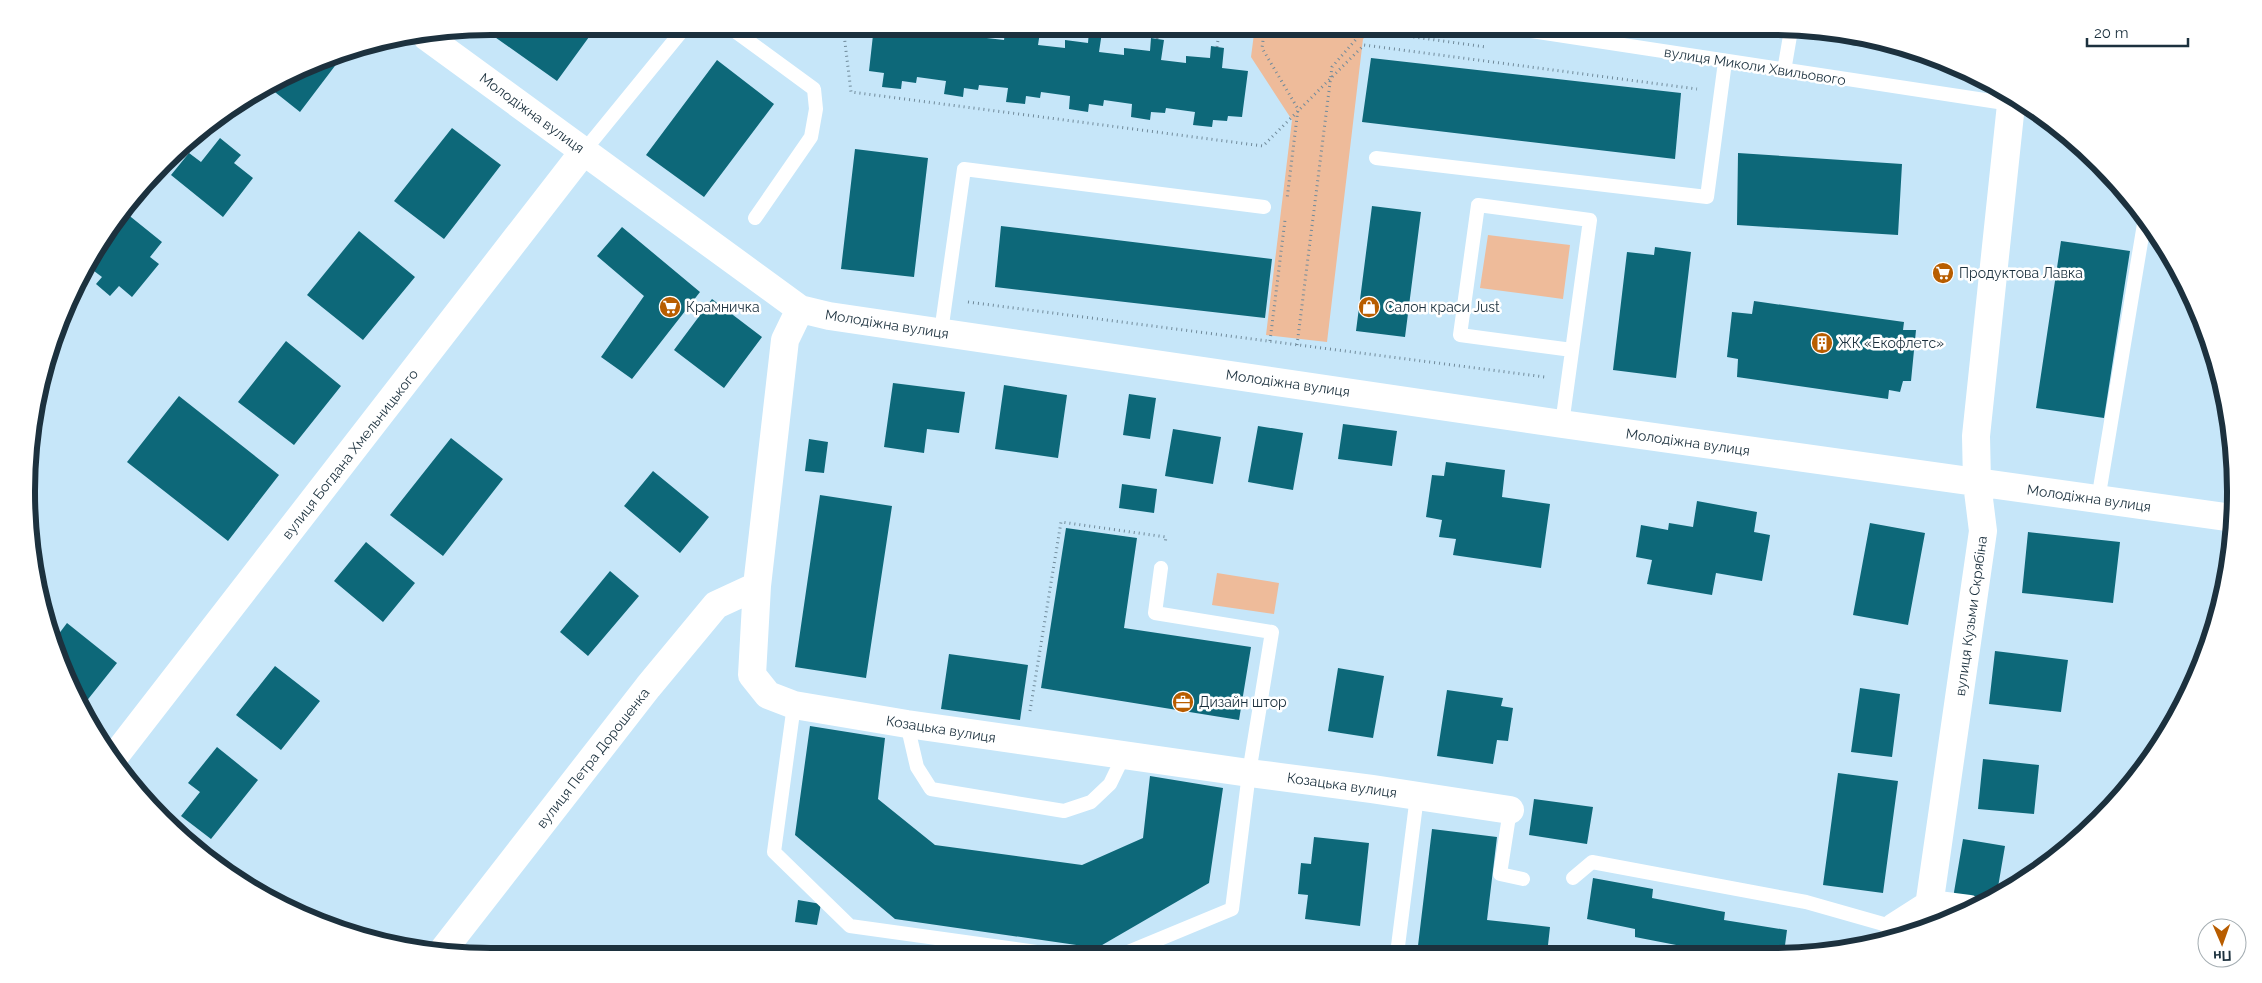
<svg xmlns="http://www.w3.org/2000/svg" width="2262" height="983" viewBox="0 0 2262 983" font-family="Raleway,sans-serif">
<style>
.green{fill:#eebb9a}
.building{fill:#0d6879}
.lines{fill:none;stroke-linecap:round;stroke-linejoin:round}
.path{stroke:#708a9a;stroke-width:3;stroke-dasharray:1 4;stroke-linecap:butt}
.service{stroke:#fff;stroke-width:14}
.minor{stroke:#fff;stroke-width:28}
.labels{text-anchor:middle;stroke-width:5;stroke-linejoin:round;paint-order:stroke}
.street-label{font-size:14px;fill:#1c313e;stroke:#fff}
.poi-label{font-size:14px;fill:#1c313e;stroke:#fff;text-anchor:start}
.rim{fill:none;stroke:#1c313e;stroke-width:6}
</style>
<rect width="100%" height="100%" fill="#c6e6f9"/>
<path class="green" d="M1255,26H1376L1363,39L1327,342L1266,335L1292,120L1251,57Z
M1488,235L1570,245L1563,299L1480,288Z
M1217,573L1279,583L1274,614L1212,605Z"/>
<path class="building" d="M492,26H597L557,81L482,28Z
M874,26H919L918,30L944,33L946,26L966,28V26H979L978,37L1004,40L1005,33L1026,36L1028,26H1041L1038,45L1065,48V40L1088,43L1089,31L1102,32L1099,52L1124,55V48L1150,51L1151,38L1164,40L1161,60L1186,63V56L1210,58L1211,46L1224,48L1222,68L1248,71L1242,117L1228,116L1227,121L1213,120L1212,127L1193,125L1195,112L1166,108L1165,113L1151,112L1150,120L1131,117L1132,104L1104,100L1103,106L1089,104L1088,112L1069,109L1070,96L1041,92L1040,98L1026,96L1025,104L1006,102L1008,88L979,85L978,90L964,88L963,97L944,94L946,81L917,77L916,83L902,81L901,89L882,87L884,73L869,71Z
M1852,40L1920,51L1929,55L1851,45Z
M347,50L300,112L266,85L342,51Z
M1371,58L1681,93L1675,159L1362,122Z
M717,60L774,104L704,197L646,155Z
M452,128L501,165L444,239L394,201Z
M220,138L241,155L234,163L253,178L223,217L171,175L189,153L201,162Z
M855,149L928,158L914,277L841,269Z
M1738,153L1902,164L1898,235L1737,225Z
M1372,206L1421,212L1405,337L1356,331Z
M126,213L162,242L150,257L159,264L132,297L119,286L110,296L96,284L102,277L86,265L88,259Z
M1001,226L1272,259L1265,318L995,287Z
M622,227L700,292L632,379L601,357L644,296L597,256Z
M359,231L415,277L363,340L307,295Z
M2061,241L2130,251L2104,418L2036,408Z
M1655,247L1691,252L1676,378L1613,370L1627,252L1654,255Z
M712,299L762,337L724,388L674,350Z
M1754,301L1904,322L1903,330H1916L1911,381H1903L1900,392L1889,390L1888,399L1737,377L1738,359L1727,357L1732,312L1752,314Z
M286,341L341,386L294,445L238,402Z
M893,383L965,392L959,433L927,429L924,453L884,447Z
M1004,385L1067,395L1058,458L995,449Z
M1129,394L1156,398L1150,439L1123,435Z
M179,396L279,475L228,541L127,462Z
M1343,424L1397,431L1392,466L1338,459Z
M1258,426L1303,433L1293,490L1248,482Z
M1173,429L1221,437L1213,484L1165,476Z
M451,438L503,479L443,556L390,515Z
M809,439L828,442L824,473L805,471Z
M1446,462L1505,470L1502,497L1550,504L1541,568L1453,555L1456,539L1439,537L1442,520L1426,517L1432,475L1444,476Z
M653,471L709,517L680,553L624,506Z
M1122,484L1157,489L1154,513L1119,508Z
M820,495L892,506L866,678L795,667Z
M1697,501L1757,512L1754,532L1770,535L1762,581L1716,573L1712,595L1647,584L1652,560L1636,557L1641,525L1668,530L1669,523L1693,527Z
M1870,523L1925,533L1908,625L1853,615Z
M1066,528L1137,538L1124,628L1251,647L1239,720L1041,688Z
M2028,532L2120,542L2113,603L2022,593Z
M366,542L415,583L383,622L334,581Z
M610,571L639,596L588,656L560,632Z
M67,623L117,663L81,708L52,643Z
M1995,651L2068,660L2061,712L1989,704Z
M949,654L1028,665L1020,720L941,709Z
M275,666L320,701L281,750L236,715Z
M1338,668L1384,676L1373,738L1328,731Z
M1860,688L1900,694L1892,757L1851,752Z
M1447,690L1503,698L1501,706L1513,708L1508,741L1497,740L1493,764L1437,756Z
M810,726L885,738L878,799L935,845L1082,865L1143,838L1150,776L1223,788L1209,883L1097,948L895,919L795,835Z
M217,747L258,780L211,839L181,816L200,792L188,783Z
M1983,759L2039,765L2034,814L1978,809Z
M1838,773L1898,781L1883,893L1823,885Z
M1534,799L1593,807L1587,844L1529,835Z
M1432,829L1497,837L1487,920L1550,927L1547,954H1417Z
M1314,837L1369,843L1360,926L1305,919L1308,895L1298,894L1301,863L1311,864Z
M1963,839L2005,846L1997,893L1981,903L1953,898Z
M1593,878L1653,889L1652,898L1725,912L1724,920L1787,930L1784,953H1707V951L1635,937V929L1587,919Z
M798,900L821,904L817,925L795,922Z"/>
<g class="lines">
<path class="path" d="M843,26L851,92L1263,146L1364,45L1697,89
M1265,26L1262,48L1298,109L1287,199
M1364,30L1486,47
M1095,31L1096,26
M1157,39L1159,26
M1217,47L1220,26
M968,302L1545,377
M1270,341L1285,220
M1297,345L1332,67L1364,30L1365,26
M1030,711L1061,522L1166,537L1165,544"/>
<path class="service" d="M728,26L814,89L816,109L811,137L755,218
M1499,26L2011,104
M1784,71L1791,30
M584,151L686,26
M1376,158L1707,197L1725,62
M941,332L964,169L1264,207
M1562,424L1590,220L1478,205L1460,335L1572,350
M2098,500L2145,218
M794,705L774,852L850,926L1058,955
M907,724L917,767L931,789L1064,811L1091,802L1110,784L1124,755
M1510,810L1500,874L1523,879
M1573,878L1592,862L1806,902L1894,927
M1397,954L1417,796
M1121,955L1232,909L1249,773L1272,632L1155,613L1161,568"/>
<path class="minor" d="M427,37L800,309L829,316L1562,424L2233,518
M800,309L785,340L757,586L752,675L768,695L794,705L907,724L1249,773L1372,789L1510,810
M115,756L584,151
M1894,927L1930,904L1969,909
M1926,927L1983,531L1977,483L1976,436L2012,95
M444,949L648,687L716,605L757,586"/>
</g>
<defs>
<g id="supermarket-disc" transform="scale(1.125)"><circle r="9.5" fill="#b85d00" stroke="#fff"/><path d="M-6-5.5h2.5l.6 2H6L4.5 2H-2.5L-4.4-4H-6ZM-1.5 3.2a1.3 1.3 0 1 0 .1 0ZM3 3.2a1.3 1.3 0 1 0 .1 0Z" fill="#fff"/></g>
<g id="shop-disc" transform="scale(1.125)"><circle r="9.5" fill="#b85d00" stroke="#fff"/><path d="M-5-2.5h2.3a2.7 3.5 0 0 1 5.4 0H5L5.5 6h-11ZM-1.5-2.5h3a1.5 2.3 0 0 0-3 0Z" fill="#fff"/></g>
<g id="building-disc" transform="scale(1.125)"><circle r="9.5" fill="#b85d00" stroke="#fff"/><path d="M-4-6H4V6H1V3H-1V6H-4ZM-2.5-4.3h1.7v1.8h-1.7ZM.8-4.3h1.7v1.8H.8ZM-2.5-1h1.7V.8h-1.7ZM.8-1h1.7V.8H.8Z" fill="#fff"/></g>
<g id="office-disc" transform="scale(1.125)"><circle r="9.5" fill="#b85d00" stroke="#fff"/><path d="M-6-3h4V-5.5h4V-3h4V5H-6ZM-1-4.5V-3h2v-1.5ZM-6 0V1H6V0Z" fill="#fff"/></g>
</defs>
<g fill-rule="evenodd">
<use href="#supermarket-disc" x="1943" y="273"/>
<use href="#supermarket-disc" x="670" y="307"/>
<use href="#shop-disc" x="1369" y="307"/>
<use href="#building-disc" x="1822" y="343"/>
<use href="#office-disc" x="1183" y="702"/>
</g>
<g class="labels">
<g class="street-label">
<text transform="translate(1755 66) rotate(9)" y="5">вулиця Миколи Хвильового</text>
<text transform="translate(532 113) rotate(36)" y="5">Молодіжна вулиця</text>
<text transform="translate(887 324) rotate(9)" y="5">Молодіжна вулиця</text>
<text transform="translate(1288 383) rotate(8)" y="5">Молодіжна вулиця</text>
<text transform="translate(1688 442) rotate(8)" y="5">Молодіжна вулиця</text>
<text transform="translate(350 454) rotate(-52)" y="5">вулиця Богдана Хмельницького</text>
<text transform="translate(2089 498) rotate(8)" y="5">Молодіжна вулиця</text>
<text transform="translate(1971 616) rotate(-82)" y="5">вулиця Кузьми Скрябіна</text>
<text transform="translate(941 729) rotate(9)" y="5">Козацька вулиця</text>
<text transform="translate(593 758) rotate(-52)" y="5">вулиця Петра Дорошенка</text>
<text transform="translate(1342 785) rotate(8)" y="5">Козацька вулиця</text>
</g>
<g class="poi-label">
<text x="1959" y="278">Продуктова Лавка</text>
<text x="686" y="312">Крамничка</text>
<text x="1385" y="312">Салон краси Just</text>
<text x="1838" y="348">ЖК «Екофлетс»</text>
<text x="1199" y="707">Дизайн штор</text>
</g>
</g>
<path d="M0 0H2262V983H0ZM491 35H1771A456 456 0 0 1 2227 491V492A456 456 0 0 1 1771 948H491A456 456 0 0 1 35 492V491A456 456 0 0 1 491 35Z" fill="#fff" fill-rule="evenodd"/>
<path class="rim" d="M491 35H1771A456 456 0 0 1 2227 491V492A456 456 0 0 1 1771 948H491A456 456 0 0 1 35 492V491A456 456 0 0 1 491 35Z"/>
<g transform="translate(2222 943) rotate(178)"><circle r="24" fill="#ffffff" stroke="#a4adb2"/>
<path d="M0-4L9 19L0 12L-9 19Z" fill="#b85d00"/>
<text y="-8" font-size="14" font-weight="bold" text-anchor="middle" fill="#1c313e">Пн</text>
</g>
<path d="M2087 38v8h101v-8" fill="none" stroke="#1c313e" stroke-width="2.5"/>
<text x="2094" y="38" font-size="15" fill="#1c313e" stroke="#ffffff" stroke-width="4" paint-order="stroke">20 m</text>
</svg>
